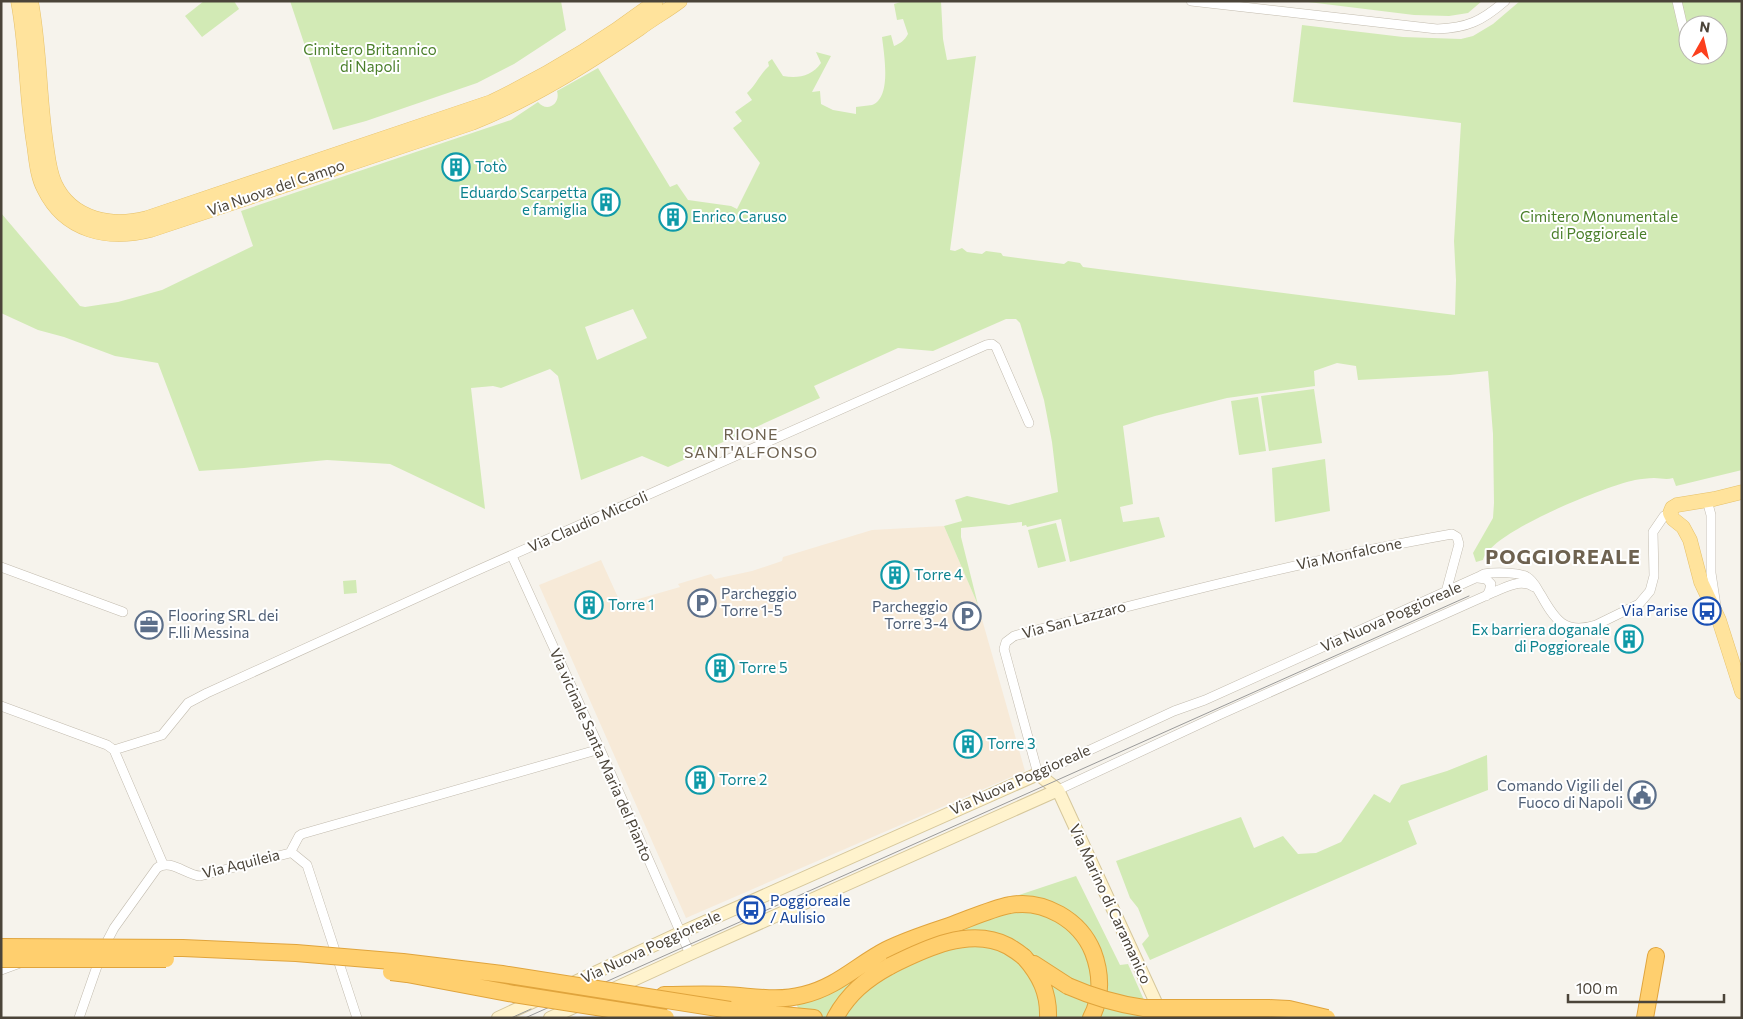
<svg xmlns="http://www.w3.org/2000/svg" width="1743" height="1019" viewBox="0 0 1743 1019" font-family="Commissioner,sans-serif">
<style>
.commercial{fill:#f7ead8}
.green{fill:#d2eab5;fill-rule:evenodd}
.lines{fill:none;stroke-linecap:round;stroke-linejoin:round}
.street-casing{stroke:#c2bbae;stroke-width:10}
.secondary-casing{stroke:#d6c79b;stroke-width:14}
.primary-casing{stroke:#e6c16a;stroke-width:15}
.highway-casing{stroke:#e0a43c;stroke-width:18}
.street{stroke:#fff;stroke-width:9}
.secondary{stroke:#fff3cd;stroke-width:12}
.primary{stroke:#ffe39c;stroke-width:14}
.highway{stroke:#ffcf6e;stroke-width:16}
.tram{stroke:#9a9a9a;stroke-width:1}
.highway-bridge-casing{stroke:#e0a43c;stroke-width:18;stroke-linecap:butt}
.highway-bridge{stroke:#ffcf6e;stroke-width:16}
.labels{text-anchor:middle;stroke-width:4;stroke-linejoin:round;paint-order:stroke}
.park-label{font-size:15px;fill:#4a7f2a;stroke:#fff}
.culture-label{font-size:15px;fill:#0d838f;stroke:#fff;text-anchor:start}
.street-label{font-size:15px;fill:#4b4439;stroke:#fff}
.service-label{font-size:15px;fill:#4e5e75;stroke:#fff;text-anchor:start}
.transit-label{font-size:15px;fill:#164399;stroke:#fff;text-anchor:end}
.neighbourhood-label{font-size:16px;letter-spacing:1px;fill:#6e6250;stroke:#fff}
.district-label{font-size:20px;font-weight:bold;letter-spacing:1px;fill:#6e6250;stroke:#fff}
</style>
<rect width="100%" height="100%" fill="#f6f3ec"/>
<path class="commercial" d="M944,526L978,605L1025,771L686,918L539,585L601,560L621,604L680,587L678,584L711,574L715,579L752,571L782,561L783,557L872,530Z"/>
<path class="green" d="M204,1H234L239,9L202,37L185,16Z
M290,1H561L566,30L514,64L477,83L366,121L333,130Z
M904,1H941L943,39L947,60L976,56L950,250L955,251L962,248L967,252L982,254L986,251L1001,253L1003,256L1064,264L1068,261L1080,263L1083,267L1455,315L1456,280L1454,241L1461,123L1293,102L1302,25L1403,37L1461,39L1473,36L1493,24L1520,1H1742V470L1676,486L1673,478C1666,480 1661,478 1654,478C1648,478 1641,479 1635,480C1606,486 1490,532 1483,560L1476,562L1473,553L1493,518L1494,503L1493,434L1488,371L1450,375L1358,380L1356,366L1337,363L1314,371L1315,386L1227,398L1155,416L1123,426L1133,504L1120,507L1123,522L1159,517L1165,537L1070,562L1061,519L1027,527L1026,525L1022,526V522L961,528V537L978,605L944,526L962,521L955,500L967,496L1009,505L1058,492L1052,442L1044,400L1020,323L1016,319H1006L933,351L898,348L814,386L820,398L668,467L642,456L581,480L558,376L550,369L501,388L493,386L471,388L485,509L390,464L327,460L244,468L199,471L158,363L115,356L64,337L38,330L1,313V213L80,306L85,307L118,302L162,290L253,246L241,211L511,120L538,102C547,113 561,104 557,91L598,68L670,187L677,184L688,200L731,206L737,209L760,163L733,128L742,121L735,112L752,100L747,93C756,85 760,74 769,66L768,62L772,59L783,76C798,79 812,76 821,63L816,52L831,56L812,92L820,91L821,104L833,110L856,114V107C861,106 867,106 872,105C892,98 884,54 882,37L891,35L894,46C901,43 904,41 908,34L903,19L897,20L894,4ZM1688,25H1718V55H1688ZM633,309L647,338L597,360L585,327Z
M1300,1H1482L1468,13L1449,16L1414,15Z
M1314,389L1322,443L1269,451L1261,396Z
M1258,397L1266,451L1239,455L1231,401Z
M1325,459L1330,511L1275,522L1272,468Z
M1056,523L1066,561L1038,568L1028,530Z
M356,580L357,593L344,594L343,581Z
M1487,755L1488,790L1408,821L1417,844L1150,960L1142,944L1149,936L1138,908L1130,898L1116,861L1241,817L1254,848L1283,836L1298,854L1316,853L1341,842L1374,794L1390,803L1401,785L1447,771Z
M1076,876L1120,965L1128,964L1152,1018H1099L1107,985L1072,915L1014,910L1049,915L1075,935L1093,968L1092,1004L1083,1018H842L844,992L827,1014L826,1018H802L792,993L1001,901Z"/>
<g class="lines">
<g class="street-casing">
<path id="street" d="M1191,1L1437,29C1467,28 1482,21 1505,1
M1677,1L1685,36
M1708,504L1711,515V573L1716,606
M512,556L600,749L690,954
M1,567L123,612
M1478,578L1486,579L1491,584L1489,592L1486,596
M1446,592L1459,544L1457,537L1452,534C1305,560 1160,598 1014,636L1006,642L1004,649L1038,774L1174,711L1205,700L1480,576L1484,574C1494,572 1519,572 1527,577C1534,581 1537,589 1541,595C1555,620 1565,635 1596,625L1639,604L1650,591L1654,576L1653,532L1664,516
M1,706L107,745L114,750L163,864
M114,750L162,735L188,703L207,693L469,574L986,345L992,344L996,347L1029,423
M1058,790L1219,715L1494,592C1507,587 1521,578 1534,587
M291,852L307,865L357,1018
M1,970L20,963
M79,1018L103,949L114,928L157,868C170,858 186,875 200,876L290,853L299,836L302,834L600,749"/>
</g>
<g class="secondary-casing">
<path id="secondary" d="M498,1018L680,933L1038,774L1058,790L1163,1018
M550,1018L690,954L1058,790"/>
</g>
<g class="primary-casing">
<path id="primary" d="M18,1C27,48 26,97 34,145C36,159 37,176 44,189C65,232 108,241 151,230L472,123C532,99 586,65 639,29C652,19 667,11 680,1
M31,1C40,48 39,96 46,143C48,156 49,171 55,184C72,220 112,227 147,218L491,102C549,74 605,40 656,1
M1742,492L1714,499L1677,505L1672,508L1670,513L1673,519L1683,527L1690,540L1701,582L1719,620L1742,692"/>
</g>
<g class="highway-casing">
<path id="highway" d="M1024,957C1040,975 1049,993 1048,1018
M1034,964L1068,986
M664,995C684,995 704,994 724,995C751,996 777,1002 803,995C837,987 857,965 886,950C906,940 928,933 949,926C969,919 990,909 1010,905C1044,899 1080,920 1093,952C1101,973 1102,997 1091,1018
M730,1010L814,1018
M835,1018C848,994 866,979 890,966
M1645,1018L1656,956"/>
</g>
<use href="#street" class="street"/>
<use href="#secondary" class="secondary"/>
<use href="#primary" class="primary"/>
<use href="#highway" class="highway"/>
<path class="tram" d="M511,1018L531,1009
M525,1018L1469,596"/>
<g class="highway-bridge-casing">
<path id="highway-bridge" d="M1,947L183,948L296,953L403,962L502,974L730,1010
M1,959H166
M890,966C924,949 970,926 1008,946C1013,949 1019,953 1024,957
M391,972L407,974L514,994L666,1018
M1068,986C1093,997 1117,1004 1144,1008H1269L1289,1009L1327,1018"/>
</g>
<use href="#highway-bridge" class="highway-bridge"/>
</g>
<defs>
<g id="building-ring" transform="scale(1.4375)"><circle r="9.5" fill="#fff" stroke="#0f9aa8" stroke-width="1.5"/><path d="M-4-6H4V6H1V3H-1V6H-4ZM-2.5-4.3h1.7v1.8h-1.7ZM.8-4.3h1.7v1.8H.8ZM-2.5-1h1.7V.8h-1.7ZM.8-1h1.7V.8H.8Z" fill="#0f9aa8"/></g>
<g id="parking-ring" transform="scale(1.4375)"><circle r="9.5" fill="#fff" stroke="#5c6f8a" stroke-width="1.5"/><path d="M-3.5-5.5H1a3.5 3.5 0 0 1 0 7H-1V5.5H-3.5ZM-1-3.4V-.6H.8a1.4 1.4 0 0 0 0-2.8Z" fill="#5c6f8a"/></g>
<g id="bus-ring" transform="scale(1.4375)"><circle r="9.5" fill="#fff" stroke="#1a4fb4" stroke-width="1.5"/><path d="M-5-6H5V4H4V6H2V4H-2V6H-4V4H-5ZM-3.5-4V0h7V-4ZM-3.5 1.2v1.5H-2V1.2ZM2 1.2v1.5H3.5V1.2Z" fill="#1a4fb4"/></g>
<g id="office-ring" transform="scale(1.4375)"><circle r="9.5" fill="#fff" stroke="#5c6f8a" stroke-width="1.5"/><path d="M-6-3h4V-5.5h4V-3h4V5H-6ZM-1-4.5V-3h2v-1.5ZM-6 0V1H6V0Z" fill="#5c6f8a"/></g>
<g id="civic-ring" transform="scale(1.4375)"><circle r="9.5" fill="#fff" stroke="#5c6f8a" stroke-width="1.5"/><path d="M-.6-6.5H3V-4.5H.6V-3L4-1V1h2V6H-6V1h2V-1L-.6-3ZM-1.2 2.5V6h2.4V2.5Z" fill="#5c6f8a"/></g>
</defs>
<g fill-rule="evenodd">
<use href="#building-ring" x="456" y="167"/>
<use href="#building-ring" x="606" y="202"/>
<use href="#building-ring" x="673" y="217"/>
<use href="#building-ring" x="895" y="575"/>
<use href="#parking-ring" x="702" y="603"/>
<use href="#building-ring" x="589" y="605"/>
<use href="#bus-ring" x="1707" y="611"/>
<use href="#parking-ring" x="967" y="616"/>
<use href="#office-ring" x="149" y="625"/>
<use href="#building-ring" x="1629" y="639"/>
<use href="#building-ring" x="720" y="668"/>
<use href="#building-ring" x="968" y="744"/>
<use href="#building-ring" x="700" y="780"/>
<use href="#civic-ring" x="1642" y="795"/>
<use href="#bus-ring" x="751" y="910"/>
</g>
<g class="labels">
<g class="park-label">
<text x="370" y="55">Cimitero Britannico<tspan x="370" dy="17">di Napoli</tspan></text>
<text x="1599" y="222">Cimitero Monumentale<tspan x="1599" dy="17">di Poggioreale</tspan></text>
</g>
<g class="culture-label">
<text x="475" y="172">Totò</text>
<text x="587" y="198" text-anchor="end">Eduardo Scarpetta<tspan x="587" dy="17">e famiglia</tspan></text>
<text x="692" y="222">Enrico Caruso</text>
<text x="914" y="580">Torre 4</text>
<text x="608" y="610">Torre 1</text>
<text x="1610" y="635" text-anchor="end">Ex barriera doganale<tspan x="1610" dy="17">di Poggioreale</tspan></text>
<text x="739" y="673">Torre 5</text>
<text x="987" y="749">Torre 3</text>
<text x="719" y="785">Torre 2</text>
</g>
<g class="street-label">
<text transform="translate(276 188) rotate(-19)" y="5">Via Nuova del Campo</text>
<text transform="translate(588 522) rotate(-24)" y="5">Via Claudio Miccoli</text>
<text transform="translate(1349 554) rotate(-12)" y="5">Via Monfalcone</text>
<text transform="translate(1391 617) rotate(-24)" y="5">Via Nuova Poggioreale</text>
<text transform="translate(1074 620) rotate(-15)" y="5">Via San Lazzaro</text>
<text transform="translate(601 755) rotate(66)" y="5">Via vicinale Santa Maria del Pianto</text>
<text transform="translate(1020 780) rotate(-24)" y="5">Via Nuova Poggioreale</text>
<text transform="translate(241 864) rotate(-14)" y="5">Via Aquileia</text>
<text transform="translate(1110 904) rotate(65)" y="5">Via Marino di Caramanico</text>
<text transform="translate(651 947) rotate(-25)" y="5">Via Nuova Poggioreale</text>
</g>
<g class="service-label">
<text x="721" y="599">Parcheggio<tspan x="721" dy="17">Torre 1-5</tspan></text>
<text x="948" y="612" text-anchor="end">Parcheggio<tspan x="948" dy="17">Torre 3-4</tspan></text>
<text x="168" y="621">Flooring SRL dei<tspan x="168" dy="17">F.lli Messina</tspan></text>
<text x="1623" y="791" text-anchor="end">Comando Vigili del<tspan x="1623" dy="17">Fuoco di Napoli</tspan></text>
</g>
<g class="transit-label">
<text x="1688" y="616">Via Parise</text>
<text x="770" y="906" text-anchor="start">Poggioreale<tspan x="770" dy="17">/ Aulisio</tspan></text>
</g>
<g class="neighbourhood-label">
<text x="751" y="440">RIONE<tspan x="751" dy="18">SANT'ALFONSO</tspan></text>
</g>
<g class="district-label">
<text x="1563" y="564">POGGIOREALE</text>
</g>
</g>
<rect width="1743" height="1019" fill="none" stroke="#4b4439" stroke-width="5"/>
<g transform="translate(1703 40) rotate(8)"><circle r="24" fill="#ffffff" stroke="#b7b4b0"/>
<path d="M0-4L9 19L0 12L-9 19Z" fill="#fc3f1d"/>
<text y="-8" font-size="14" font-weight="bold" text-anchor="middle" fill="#4b4439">N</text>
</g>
<path d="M1568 994v8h156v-8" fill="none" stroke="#4b4439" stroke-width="2.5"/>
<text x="1576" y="994" font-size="15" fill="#4b4439" stroke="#ffffff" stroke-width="4" paint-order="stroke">100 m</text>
</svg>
